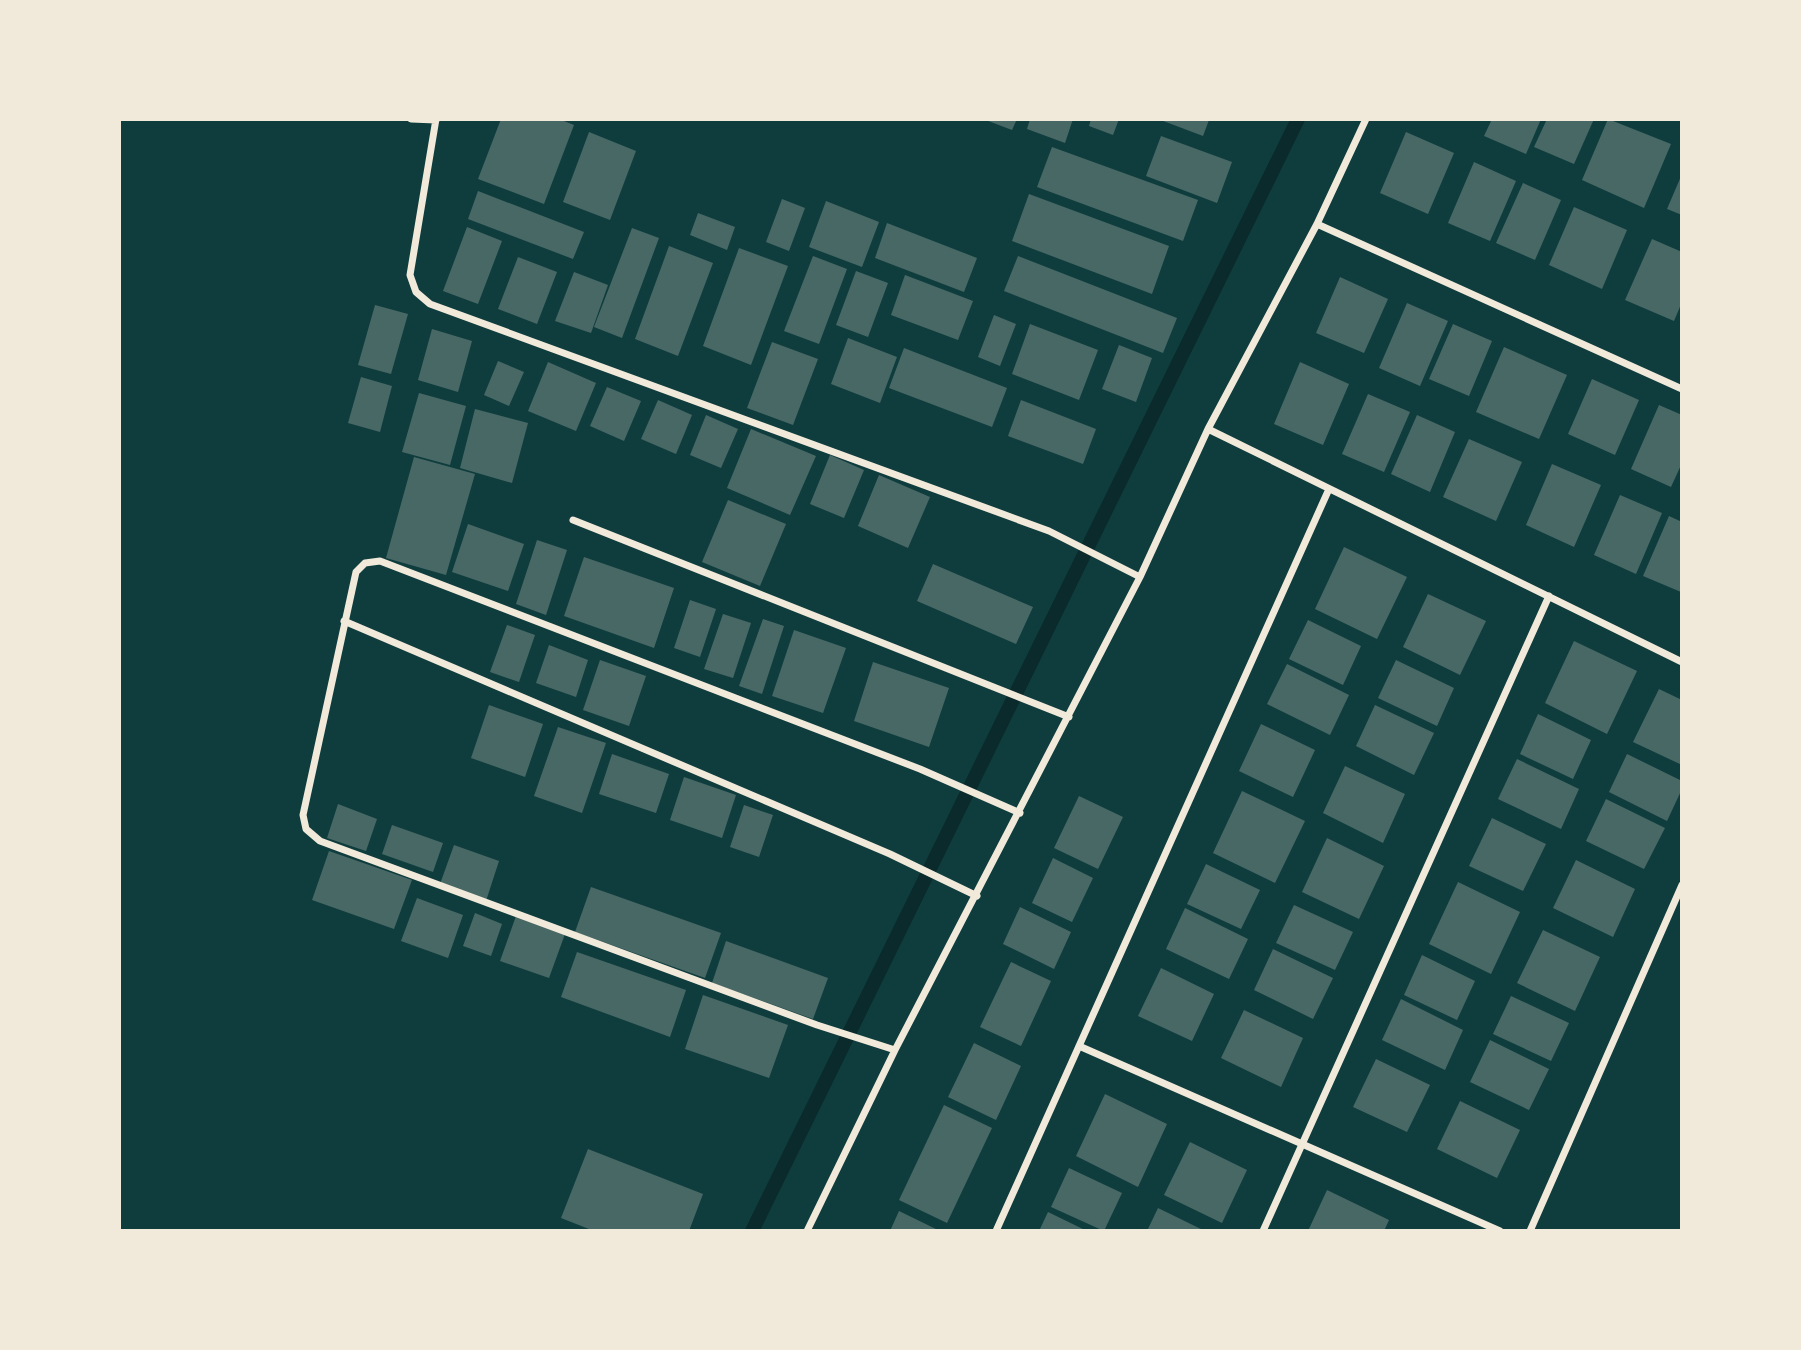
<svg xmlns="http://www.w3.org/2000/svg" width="1801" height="1350" viewBox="0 0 1801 1350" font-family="'Public Sans',sans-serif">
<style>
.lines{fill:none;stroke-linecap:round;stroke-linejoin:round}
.stream{stroke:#0a2a2b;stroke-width:14}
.building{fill:#486865}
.minor{stroke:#f1e9da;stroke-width:7}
</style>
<rect width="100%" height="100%" fill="#0f3d3e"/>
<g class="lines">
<path class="stream" d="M752,1231L1298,119"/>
</g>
<path class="building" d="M501,119H559L574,125L544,204L478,179Z
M983,119H1017L1012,130Z
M1030,119H1073L1065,143L1027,129Z
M1091,119H1119L1113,135L1089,126Z
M1158,119H1207L1209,120L1203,136Z
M1492,119H1541L1526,154L1484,136Z
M1547,119H1594L1574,164L1534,147Z
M1608,119L1671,144L1644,208L1582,180Z
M589,132L636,151L610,220L563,202Z
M1406,132L1454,153L1428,214L1380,193Z
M1161,136L1232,162L1217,203L1146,176Z
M1052,147L1198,200L1183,241L1037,187Z
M1474,162L1516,181L1490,241L1448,223Z
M1682,174V215L1667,209Z
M1523,183L1561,200L1535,260L1496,243Z
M478,191L584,232L573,259L468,219Z
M1029,194L1169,246L1152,294L1012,241Z
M782,199L805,208L789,251L766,242Z
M826,201L879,222L862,267L809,247Z
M1574,207L1627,230L1602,289L1549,265Z
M698,213L735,227L727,250L690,235Z
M887,223L977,258L964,292L875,258Z
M467,227L502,241L478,304L443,291Z
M632,228L659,238L622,338L594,327Z
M1652,239L1682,252V302L1674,321L1625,300Z
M669,246L713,263L678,356L635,339Z
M739,248L788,266L751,365L703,346Z
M813,256L847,269L819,344L784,331Z
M1018,256L1177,318L1163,353L1004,291Z
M518,257L557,272L537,324L498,309Z
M856,271L888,283L868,337L836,325Z
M574,272L608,285L591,333L555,321Z
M905,275L973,301L958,340L891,315Z
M1340,277L1388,299L1364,353L1316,333Z
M1407,303L1448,321L1420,386L1379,368Z
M375,305L408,314L391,374L358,365Z
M994,315L1016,324L1000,366L978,357Z
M1030,324L1098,350L1079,400L1012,374Z
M1453,324L1492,341L1469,396L1429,379Z
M432,329L472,341L458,392L418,380Z
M848,338L897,357L880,403L831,384Z
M772,342L818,359L793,425L747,408Z
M1119,345L1152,358L1136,402L1102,389Z
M1504,347L1567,375L1539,439L1476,412Z
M904,348L1007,388L992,427L889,388Z
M498,361L524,372L509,406L484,395Z
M548,362L596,383L576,431L528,411Z
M1300,362L1349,384L1323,445L1274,424Z
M361,377L392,386L380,432L348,423Z
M1592,379L1639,400L1615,455L1568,434Z
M607,387L641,401L624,441L590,426Z
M419,393L466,406L450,465L402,452Z
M1368,394L1410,412L1384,472L1342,454Z
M658,400L692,415L676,454L641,439Z
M1021,400L1096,429L1083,464L1008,436Z
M1659,405L1682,415V463L1671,487L1631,469Z
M475,409L528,423L512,483L460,468Z
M706,415L738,429L721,468L690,455Z
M1417,415L1455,432L1430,492L1391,474Z
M751,429L816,456L790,515L727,488Z
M1469,439L1522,462L1496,521L1443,497Z
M830,455L864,470L844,518L810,504Z
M414,457L475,474L446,575L386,558Z
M1552,464L1601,485L1574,547L1526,525Z
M879,475L930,497L908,548L858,526Z
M1620,495L1662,513L1636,574L1594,555Z
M728,500L786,524L760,586L702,562Z
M1669,516L1682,522L1681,592L1643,576Z
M468,524L524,544L508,591L452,572Z
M537,540L567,550L546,615L516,604Z
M1344,547L1407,577L1377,639L1315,609Z
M584,557L674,588L654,648L564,616Z
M933,564L1033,607L1016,644L917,601Z
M1428,594L1486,621L1460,675L1403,647Z
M690,600L716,609L700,657L674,648Z
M723,614L751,623L733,678L704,669Z
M763,619L784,626L762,694L739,686Z
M1308,620L1361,646L1343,685L1289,659Z
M507,625L535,635L519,682L490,672Z
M794,630L846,648L823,713L772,696Z
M1574,641L1637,671L1607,734L1545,703Z
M549,645L588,660L576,697L536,683Z
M600,660L646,676L629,726L583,710Z
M1396,660L1454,688L1437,726L1378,698Z
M873,662L949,688L929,747L854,721Z
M1287,664L1349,695L1330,735L1267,704Z
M1659,689L1682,700V765L1633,742Z
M489,705L543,724L525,777L471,758Z
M1375,705L1434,733L1414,775L1356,746Z
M1538,714L1591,740L1573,779L1520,754Z
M1261,724L1315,750L1293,797L1239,771Z
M558,727L606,743L582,813L534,796Z
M612,754L669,774L656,813L599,794Z
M1627,754L1682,781V789L1667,821L1609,792Z
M1517,759L1579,789L1561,829L1498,799Z
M1345,766L1405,794L1383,843L1323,813Z
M684,777L736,795L722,838L670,820Z
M1242,791L1305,821L1275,883L1213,853Z
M1079,796L1123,817L1098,869L1054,848Z
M1606,799L1665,828L1644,869L1586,841Z
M338,804L377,819L366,851L327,838Z
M744,805L773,815L759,857L730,847Z
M1492,818L1546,844L1523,891L1469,866Z
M392,825L443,843L433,872L382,854Z
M1327,838L1384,866L1359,919L1302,892Z
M454,845L499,861L486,901L440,884Z
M329,851L412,880L394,929L312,900Z
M1053,858L1093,878L1072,922L1032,903Z
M1576,860L1635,889L1613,937L1553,908Z
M1206,864L1260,890L1241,929L1187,904Z
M1458,882L1520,912L1491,974L1429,944Z
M591,887L721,933L705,978L575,932Z
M417,898L463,915L448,958L401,941Z
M1294,905L1353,932L1335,970L1276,943Z
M1020,907L1071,932L1054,969L1003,944Z
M1185,908L1248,939L1229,979L1166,949Z
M475,913L502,924L491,956L463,946Z
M516,916L565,934L549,978L500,961Z
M1543,930L1600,957L1575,1011L1517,983Z
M726,941L828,978L813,1019L712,983Z
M1273,949L1333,978L1313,1019L1254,990Z
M577,952L686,990L670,1037L561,997Z
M1422,955L1475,981L1457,1020L1404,995Z
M1011,962L1051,981L1021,1046L980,1027Z
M1161,968L1214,994L1192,1041L1138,1016Z
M703,995L788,1025L769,1078L685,1049Z
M1511,996L1569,1023L1551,1061L1493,1034Z
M1401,999L1463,1030L1445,1070L1382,1040Z
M1244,1010L1303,1038L1281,1087L1221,1058Z
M1490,1040L1549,1069L1529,1110L1470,1082Z
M974,1043L1021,1066L996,1120L948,1097Z
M1376,1059L1430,1085L1407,1132L1353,1107Z
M1105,1094L1167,1124L1138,1187L1076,1156Z
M1460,1101L1520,1130L1497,1178L1437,1149Z
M944,1105L992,1128L947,1223L899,1200Z
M1190,1142L1247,1170L1222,1223L1164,1195Z
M588,1149L703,1194L689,1231H594L561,1218Z
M1069,1168L1122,1193L1104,1231L1051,1207Z
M1327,1190L1389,1220L1384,1231H1308Z
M1158,1208L1205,1231H1147Z
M899,1211L940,1231H890Z
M1048,1212L1087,1231H1039Z"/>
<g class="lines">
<path class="minor" d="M411,119L436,120
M436,119L410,275L416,292L430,304L1049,531L1140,577
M1317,224L1682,389
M1208,429L1682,662
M573,520L1069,717
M344,621L890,854L977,896
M1079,1046L1500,1231
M895,1050L817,1025L320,841L306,829L303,815L356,572L365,563L380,561L920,769L1020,813
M807,1231L895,1050L1140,577L1208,429L1317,224L1366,119
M996,1231L1329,489
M1263,1231L1549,596
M1530,1231L1682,885"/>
</g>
<rect width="1801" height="1350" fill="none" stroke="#f1e9da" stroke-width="242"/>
</svg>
